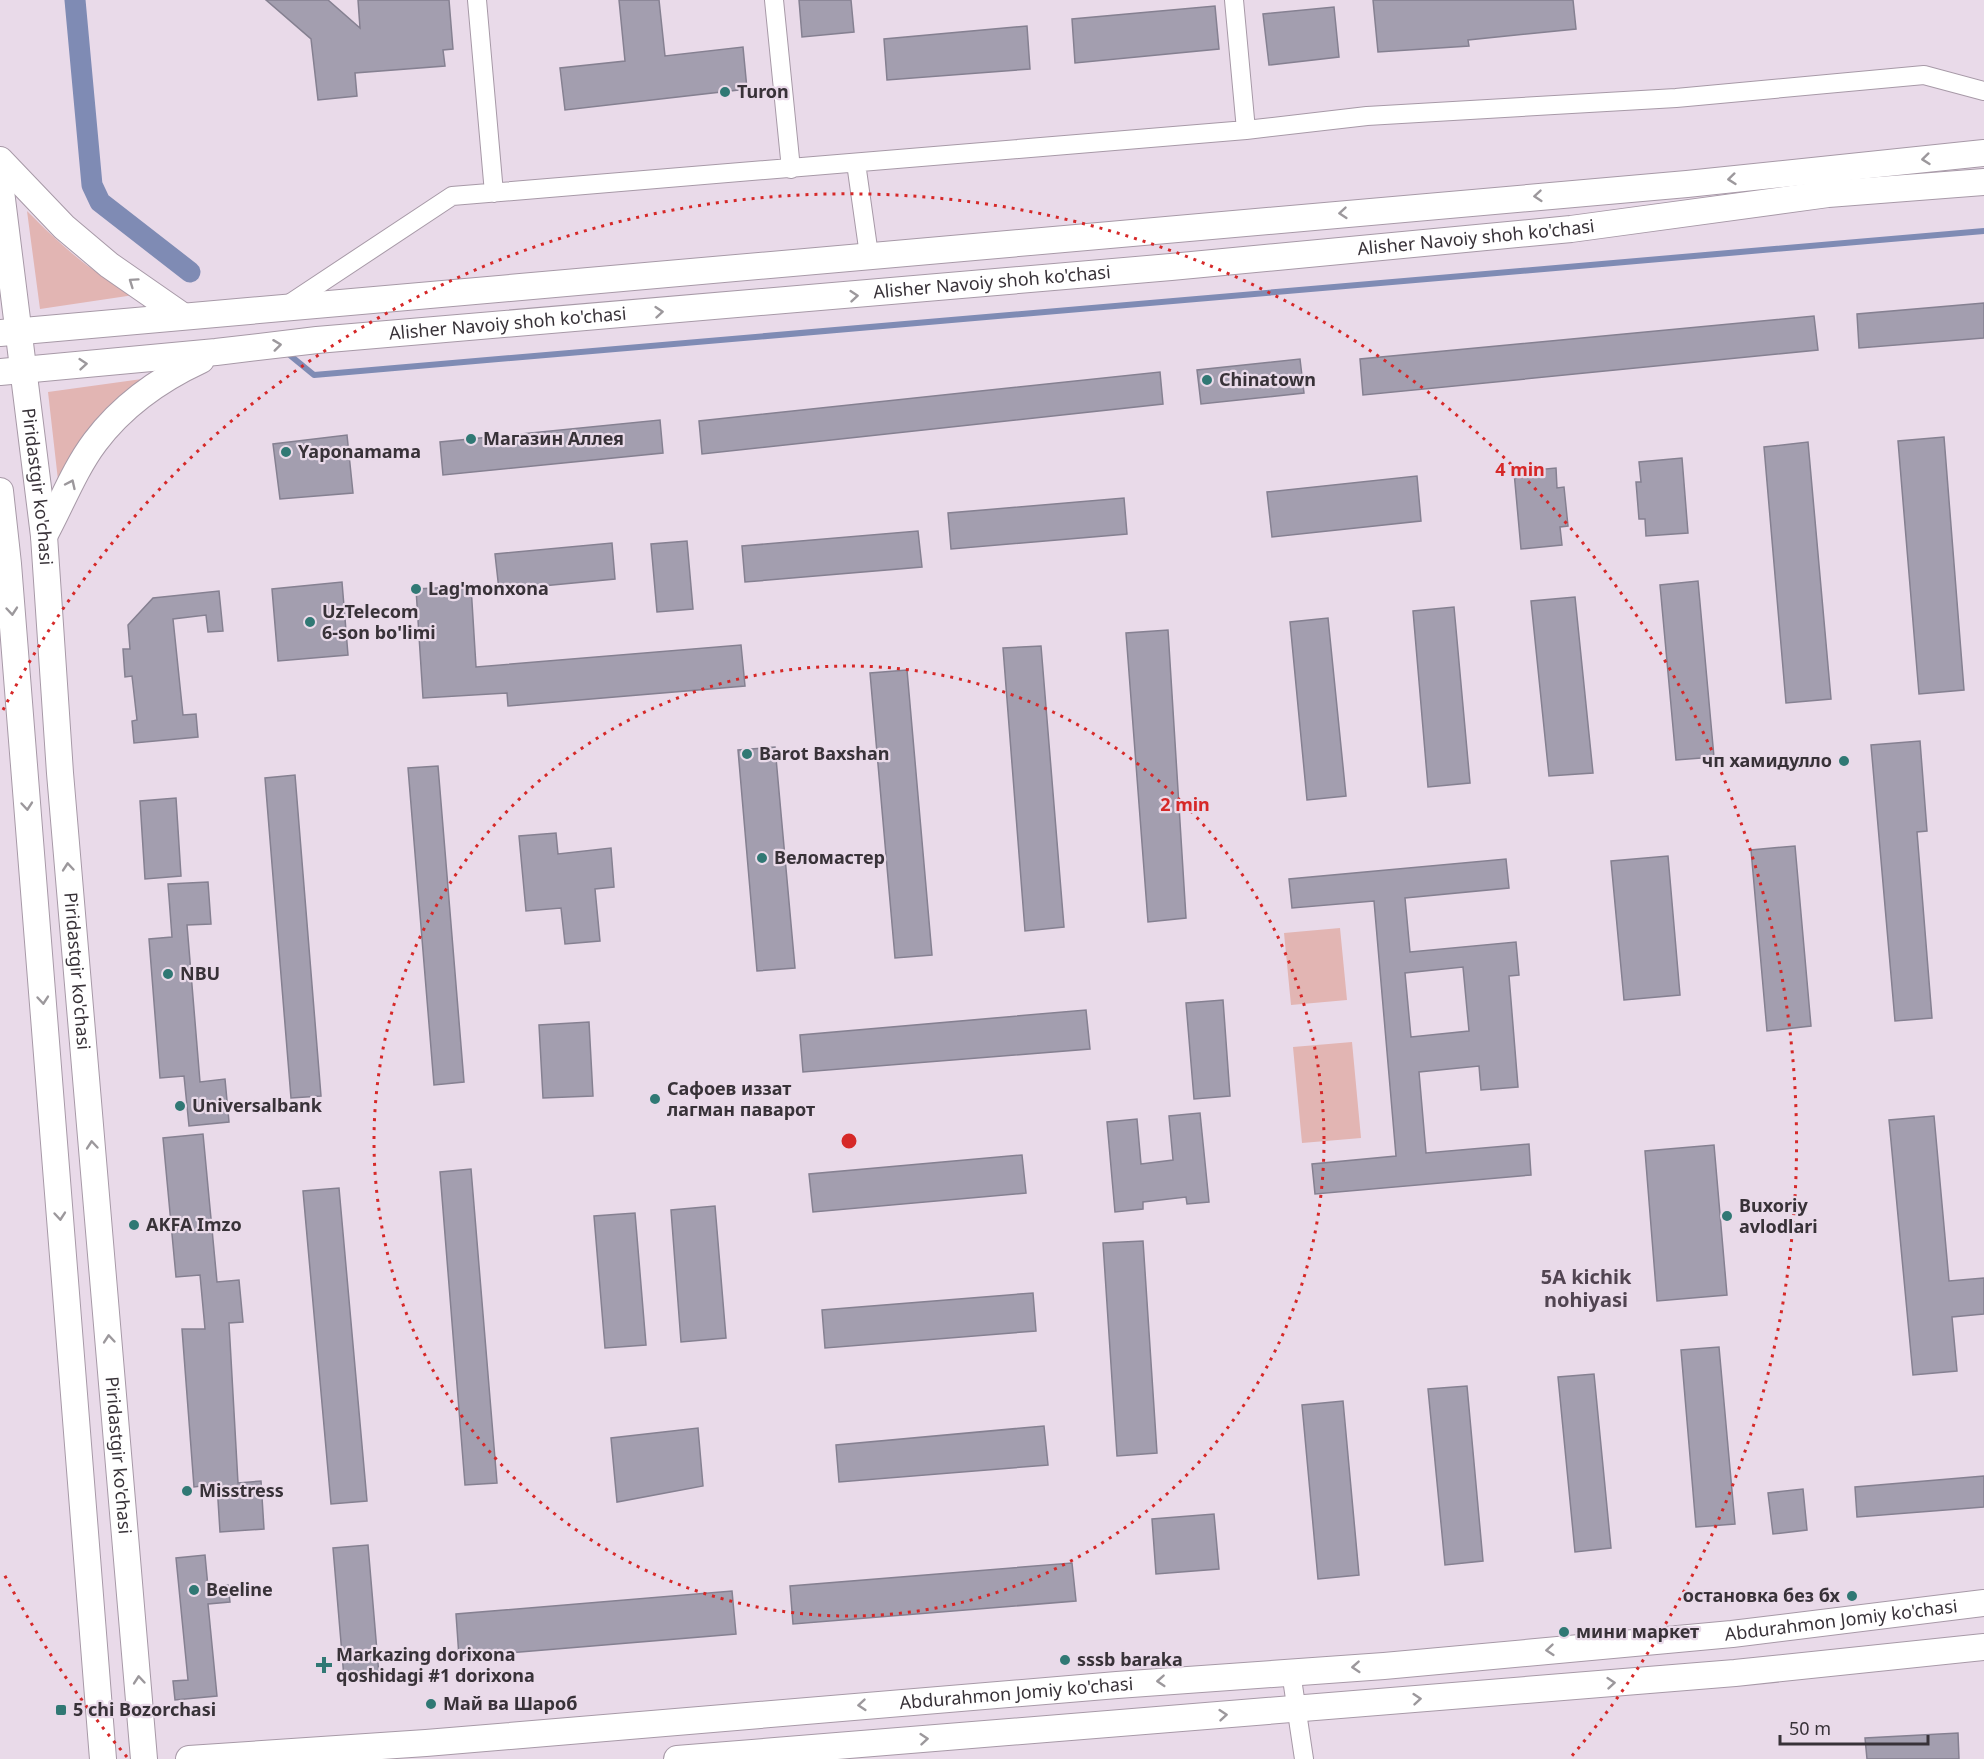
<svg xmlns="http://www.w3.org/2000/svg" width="1984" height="1759" viewBox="0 0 1984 1759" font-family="'Noto Sans',sans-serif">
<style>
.green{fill:#e2b5b3}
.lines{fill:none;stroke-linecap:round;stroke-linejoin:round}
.stream{stroke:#7f8bb4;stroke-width:6}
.canal{stroke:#7f8bb4;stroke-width:21}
.building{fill:#a39eaf;stroke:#858091;stroke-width:1.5;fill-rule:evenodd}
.street-casing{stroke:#a799a7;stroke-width:20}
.secondary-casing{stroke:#a799a7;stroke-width:28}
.street{stroke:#fff;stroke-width:18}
.secondary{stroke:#fff;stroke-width:26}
.oneway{stroke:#9c989c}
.ring{fill:none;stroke:#d62828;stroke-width:3;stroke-dasharray:3 6}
.poi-dot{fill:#307874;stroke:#e9dae9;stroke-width:2}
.labels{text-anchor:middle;stroke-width:4.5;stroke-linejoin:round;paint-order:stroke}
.poi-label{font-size:18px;font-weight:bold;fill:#383238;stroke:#e9dae9;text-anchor:start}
.street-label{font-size:18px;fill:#383238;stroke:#e9dae9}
.neighbourhood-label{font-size:20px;font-weight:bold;fill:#514451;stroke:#e9dae9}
.centre{fill:#d62828;stroke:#e9dae9;stroke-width:3}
.ring-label{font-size:18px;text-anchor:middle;font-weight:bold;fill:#d62828;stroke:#e9dae9;stroke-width:4.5;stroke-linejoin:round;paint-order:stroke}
</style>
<rect width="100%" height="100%" fill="#e9dae9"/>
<path class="green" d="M27,211C63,247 89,271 134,295L40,309Z
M142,379L103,412L82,440L58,480L48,392Z
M1340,928L1347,1000L1291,1005L1284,933Z
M1352,1042L1361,1138L1302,1143L1293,1047Z"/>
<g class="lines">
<path class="stream" d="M286,352L314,375L1984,231"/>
<path class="canal" d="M75,0L92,185L100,202L190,272"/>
</g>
<path class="building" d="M266,0H328L360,28L358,0H449L453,49L443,50L445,66L355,73L357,96L318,100L311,39Z
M619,0H659L665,56L743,47L747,89L565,110L560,68L625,61Z
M799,0H851L854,32L802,37Z
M1373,0H1573L1576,29L1468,40L1469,46L1378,52Z
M1215,6L1219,49L1075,63L1072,19Z
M1334,7L1339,57L1269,65L1263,14Z
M1027,26L1030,69L887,80L884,39Z
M1984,303V338L1859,348L1857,314Z
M1814,316L1818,350L1363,395L1360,359Z
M1300,359L1304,393L1201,404L1197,370Z
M1160,372L1163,404L702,454L699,421Z
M660,420L663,453L443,475L440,442Z
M347,435L353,493L280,499L273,444Z
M1944,437L1964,690L1919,694L1898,441Z
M1808,442L1831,699L1786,703L1764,447Z
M1682,458L1688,533L1646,536L1645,519H1639L1636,482H1641L1639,462Z
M1556,468L1557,488L1564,487L1568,526L1560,527L1562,545L1521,549L1514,472Z
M1417,476L1421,521L1272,537L1267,492Z
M1124,498L1127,534L951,549L948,513Z
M918,531L922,567L745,582L742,546Z
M687,541L693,609L657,612L651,544Z
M612,543L615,579L499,590L495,554Z
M1698,581L1714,757L1676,760L1660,585Z
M342,582L348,655L278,661L272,589Z
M471,586L476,667L741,645L745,686L508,706L507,693L423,698L416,589Z
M219,591L223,631L208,632L206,615L173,619L183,715L196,714L198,737L134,743L132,721L137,720L132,676L125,677L123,649H130L128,625L153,598Z
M1575,597L1593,773L1549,776L1531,601Z
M1454,607L1470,783L1428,787L1413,611Z
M1328,618L1346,796L1307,800L1290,622Z
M1168,630L1186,918L1148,922L1126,633Z
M1041,646L1064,927L1025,931L1003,648Z
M907,670L932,955L895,958L870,673Z
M1920,741L1927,831L1917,832L1932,1018L1895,1021L1871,745Z
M775,747L795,968L757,971L738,750Z
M438,766L464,1082L434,1085L408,768Z
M295,775L321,1096L291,1098L265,778Z
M176,798L181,876L145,879L140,801Z
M556,833L558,854L611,848L614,887L595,889L600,941L565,944L561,908L526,911L519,836Z
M1795,846L1811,1026L1767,1031L1751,850Z
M1668,856L1680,995L1624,1000L1611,861Z
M1506,859L1509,888L1405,898L1410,952L1516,942L1519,975L1509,976L1518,1087L1481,1090L1479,1066L1419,1072L1426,1153L1529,1144L1531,1175L1315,1194L1312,1164L1396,1156L1374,901L1292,908L1289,879ZM1463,967L1469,1031L1411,1037L1405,973Z
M208,882L211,924L187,925L200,1082L225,1079L229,1122L189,1126L184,1076L160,1078L149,939L172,937L168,884Z
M1223,1000L1230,1096L1194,1099L1186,1003Z
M1086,1010L1090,1049L803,1072L800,1035Z
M589,1022L593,1096L543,1098L539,1025Z
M1200,1113L1209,1202L1187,1204L1186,1197L1143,1202V1209L1115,1212L1107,1122L1137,1119L1141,1164L1173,1160L1169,1116Z
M1934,1116L1949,1281L1984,1278V1314L1952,1317L1957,1371L1913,1375L1889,1120Z
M203,1134L217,1282L239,1280L243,1322L229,1323L238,1483L261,1481L264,1529L220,1532L217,1484L194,1487L182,1329H205L200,1275L176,1277L163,1138Z
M1714,1145L1727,1295L1657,1301L1645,1151Z
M1022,1155L1026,1193L813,1212L809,1174Z
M471,1169L497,1483L465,1485L440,1172Z
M339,1188L367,1501L331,1504L303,1191Z
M715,1206L726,1338L681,1342L671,1210Z
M635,1213L646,1345L605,1348L594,1216Z
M1143,1241L1157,1453L1117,1456L1103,1243Z
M1033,1293L1036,1331L825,1348L822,1310Z
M1719,1347L1735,1524L1696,1527L1681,1350Z
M1594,1374L1611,1548L1575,1552L1558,1377Z
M1467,1386L1483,1561L1445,1565L1428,1389Z
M1343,1401L1359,1575L1318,1579L1302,1405Z
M1044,1426L1048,1465L839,1482L836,1445Z
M698,1428L703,1486L617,1502L611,1438Z
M1984,1476V1507L1857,1517L1855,1487Z
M1803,1489L1807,1530L1773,1534L1768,1493Z
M1214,1514L1219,1569L1156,1574L1152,1519Z
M368,1545L379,1675L344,1678L333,1548Z
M205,1555L208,1587L228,1585L230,1602L208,1604L217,1696L175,1700L173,1681L188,1680L176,1558Z
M1072,1563L1076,1601L793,1624L790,1586Z
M732,1591L736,1634L459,1657L456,1614Z
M1958,1733L1959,1759H1867L1865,1738Z"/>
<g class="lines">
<g class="street-casing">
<path id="street" d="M477,0L494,193
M774,0L791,169
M1234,0L1246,130
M856,163L869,255
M286,306L452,196L1246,130L1367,116L1676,98L1924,75L1984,91
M1291,1672L1304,1759"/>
</g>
<g class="secondary-casing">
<g id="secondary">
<path d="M0,160L64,227L109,265L181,315"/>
<path id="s1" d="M0,183L44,536L60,773L144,1759"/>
<path d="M0,333L1687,184L1984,153"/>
<path id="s2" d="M0,372L216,352L317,340L1171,267L1571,229L1828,194L1984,182"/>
<path d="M0,491L8,564L103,1759"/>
<path d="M44,536C61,505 74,470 95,442C122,406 160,379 201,360"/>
<path id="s3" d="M189,1759L426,1743L1117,1685L1384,1666L1732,1634L1984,1603"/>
<path d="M677,1759L1735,1673L1984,1647"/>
</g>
</g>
<use href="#street" class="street"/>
<use href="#secondary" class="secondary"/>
</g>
<defs><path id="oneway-chevron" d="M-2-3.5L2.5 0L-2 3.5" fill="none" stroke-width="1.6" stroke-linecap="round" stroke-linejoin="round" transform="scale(1.5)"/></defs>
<g class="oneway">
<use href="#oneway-chevron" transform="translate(1926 159) rotate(174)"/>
<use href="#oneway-chevron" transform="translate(1732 179) rotate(174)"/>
<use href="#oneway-chevron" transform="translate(1538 196) rotate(175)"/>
<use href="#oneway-chevron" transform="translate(1343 213) rotate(175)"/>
<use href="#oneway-chevron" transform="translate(133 282) rotate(-145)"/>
<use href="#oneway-chevron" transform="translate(854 296) rotate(-5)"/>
<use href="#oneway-chevron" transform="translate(659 312) rotate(-5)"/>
<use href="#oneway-chevron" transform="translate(277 345) rotate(-7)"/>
<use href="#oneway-chevron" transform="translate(83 364) rotate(-5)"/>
<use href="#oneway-chevron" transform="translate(71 484) rotate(-65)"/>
<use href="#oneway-chevron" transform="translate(12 611) rotate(85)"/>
<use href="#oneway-chevron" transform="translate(27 806) rotate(85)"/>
<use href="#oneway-chevron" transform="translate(68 867) rotate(-95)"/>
<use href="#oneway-chevron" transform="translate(43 1000) rotate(85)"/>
<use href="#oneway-chevron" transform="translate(92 1145) rotate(-95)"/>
<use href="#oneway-chevron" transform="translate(60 1216) rotate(85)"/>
<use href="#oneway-chevron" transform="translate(109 1339) rotate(-95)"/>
<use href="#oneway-chevron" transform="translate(1550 1650) rotate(175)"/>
<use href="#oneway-chevron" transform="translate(1356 1667) rotate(176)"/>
<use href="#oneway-chevron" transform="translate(139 1680) rotate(-95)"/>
<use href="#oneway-chevron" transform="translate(1161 1681) rotate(176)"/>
<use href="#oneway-chevron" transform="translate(1611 1683) rotate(-5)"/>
<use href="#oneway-chevron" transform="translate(1417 1699) rotate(-5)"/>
<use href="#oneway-chevron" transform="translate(862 1705) rotate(175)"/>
<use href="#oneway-chevron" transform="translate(1223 1715) rotate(-5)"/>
<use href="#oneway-chevron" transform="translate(924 1739) rotate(-5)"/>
</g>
<g class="ring">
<circle cx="849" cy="1141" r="475"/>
<path d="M127 1757A949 949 0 0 1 3 1572M3 710A949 949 0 1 1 1571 1757"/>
</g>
<g class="poi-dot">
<circle cx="725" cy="92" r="6"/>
<circle cx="1207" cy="380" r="6"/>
<circle cx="471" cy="439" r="6"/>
<circle cx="286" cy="452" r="6"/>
<circle cx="416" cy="589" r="6"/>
<circle cx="310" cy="622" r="6"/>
<circle cx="747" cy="754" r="6"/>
<circle cx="1844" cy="761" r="6"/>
<circle cx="762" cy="858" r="6"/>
<circle cx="168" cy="974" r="6"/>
<circle cx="655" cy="1099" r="6"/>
<circle cx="180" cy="1106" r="6"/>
<circle cx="1727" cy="1216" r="6"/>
<circle cx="134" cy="1225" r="6"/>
<circle cx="187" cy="1491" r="6"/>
<circle cx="194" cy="1590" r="6"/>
<circle cx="1852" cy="1596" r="6"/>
<circle cx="1564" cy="1632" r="6"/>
<circle cx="1065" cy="1660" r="6"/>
<path d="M321 1656h6v6h6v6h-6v6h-6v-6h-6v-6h6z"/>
<circle cx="431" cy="1704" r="6"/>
<rect x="55" y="1704" width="12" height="12" rx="3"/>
</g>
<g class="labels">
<g class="poi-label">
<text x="737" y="98">Turon</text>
<text x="1219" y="386">Chinatown</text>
<text x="483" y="445">Магазин Аллея</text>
<text x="298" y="458">Yaponamama</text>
<text x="428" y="595">Lag'monxona</text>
<text x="322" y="618">UzTelecom<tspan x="322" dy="21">6-son bo'limi</tspan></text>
<text x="759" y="760">Barot Baxshan</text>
<text x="1832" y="767" text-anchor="end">чп хамидулло</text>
<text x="774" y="864">Веломастер</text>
<text x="180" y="980">NBU</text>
<text x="667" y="1095">Сафоев иззат<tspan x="667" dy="21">лагман паварот</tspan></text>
<text x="192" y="1112">Universalbank</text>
<text x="1739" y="1212">Buxoriy<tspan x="1739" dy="21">avlodlari</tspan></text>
<text x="146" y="1231">AKFA Imzo</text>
<text x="199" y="1497">Misstress</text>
<text x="206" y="1596">Beeline</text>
<text x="1840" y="1602" text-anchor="end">остановка без бх</text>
<text x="1576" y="1638">мини маркет</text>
<text x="336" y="1661">Markazing dorixona<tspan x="336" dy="21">qoshidagi #1 dorixona</tspan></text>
<text x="1077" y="1666">sssb baraka</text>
<text x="443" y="1710">Май ва Шароб</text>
<text x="73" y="1716">5 chi Bozorchasi</text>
</g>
<g class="street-label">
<text dy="6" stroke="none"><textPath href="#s2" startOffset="1482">Alisher Navoiy shoh ko'chasi</textPath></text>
<text dy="6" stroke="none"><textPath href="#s2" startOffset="996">Alisher Navoiy shoh ko'chasi</textPath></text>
<text dy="6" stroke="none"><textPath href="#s2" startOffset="510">Alisher Navoiy shoh ko'chasi</textPath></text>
<text dy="6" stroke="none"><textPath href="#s1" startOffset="306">Piridastgir ko'chasi</textPath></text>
<text dy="6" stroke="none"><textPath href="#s1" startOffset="792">Piridastgir ko'chasi</textPath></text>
<text dy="6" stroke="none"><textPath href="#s1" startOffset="1278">Piridastgir ko'chasi</textPath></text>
<text dy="6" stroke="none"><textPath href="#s3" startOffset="1658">Abdurahmon Jomiy ko'chasi</textPath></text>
<text dy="6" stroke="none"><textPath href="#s3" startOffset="830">Abdurahmon Jomiy ko'chasi</textPath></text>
</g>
<g class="neighbourhood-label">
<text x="1586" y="1284">5A kichik<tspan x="1586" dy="23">nohiyasi</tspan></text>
</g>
</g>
<circle cx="849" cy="1141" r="9" class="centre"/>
<g class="ring-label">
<text x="1520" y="476">4 min</text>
<text x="1185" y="811">2 min</text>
</g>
<path d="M1780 1735v9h148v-9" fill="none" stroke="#383238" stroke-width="3"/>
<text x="1789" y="1735" font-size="18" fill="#383238" stroke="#e9dae9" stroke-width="4.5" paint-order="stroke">50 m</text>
</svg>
